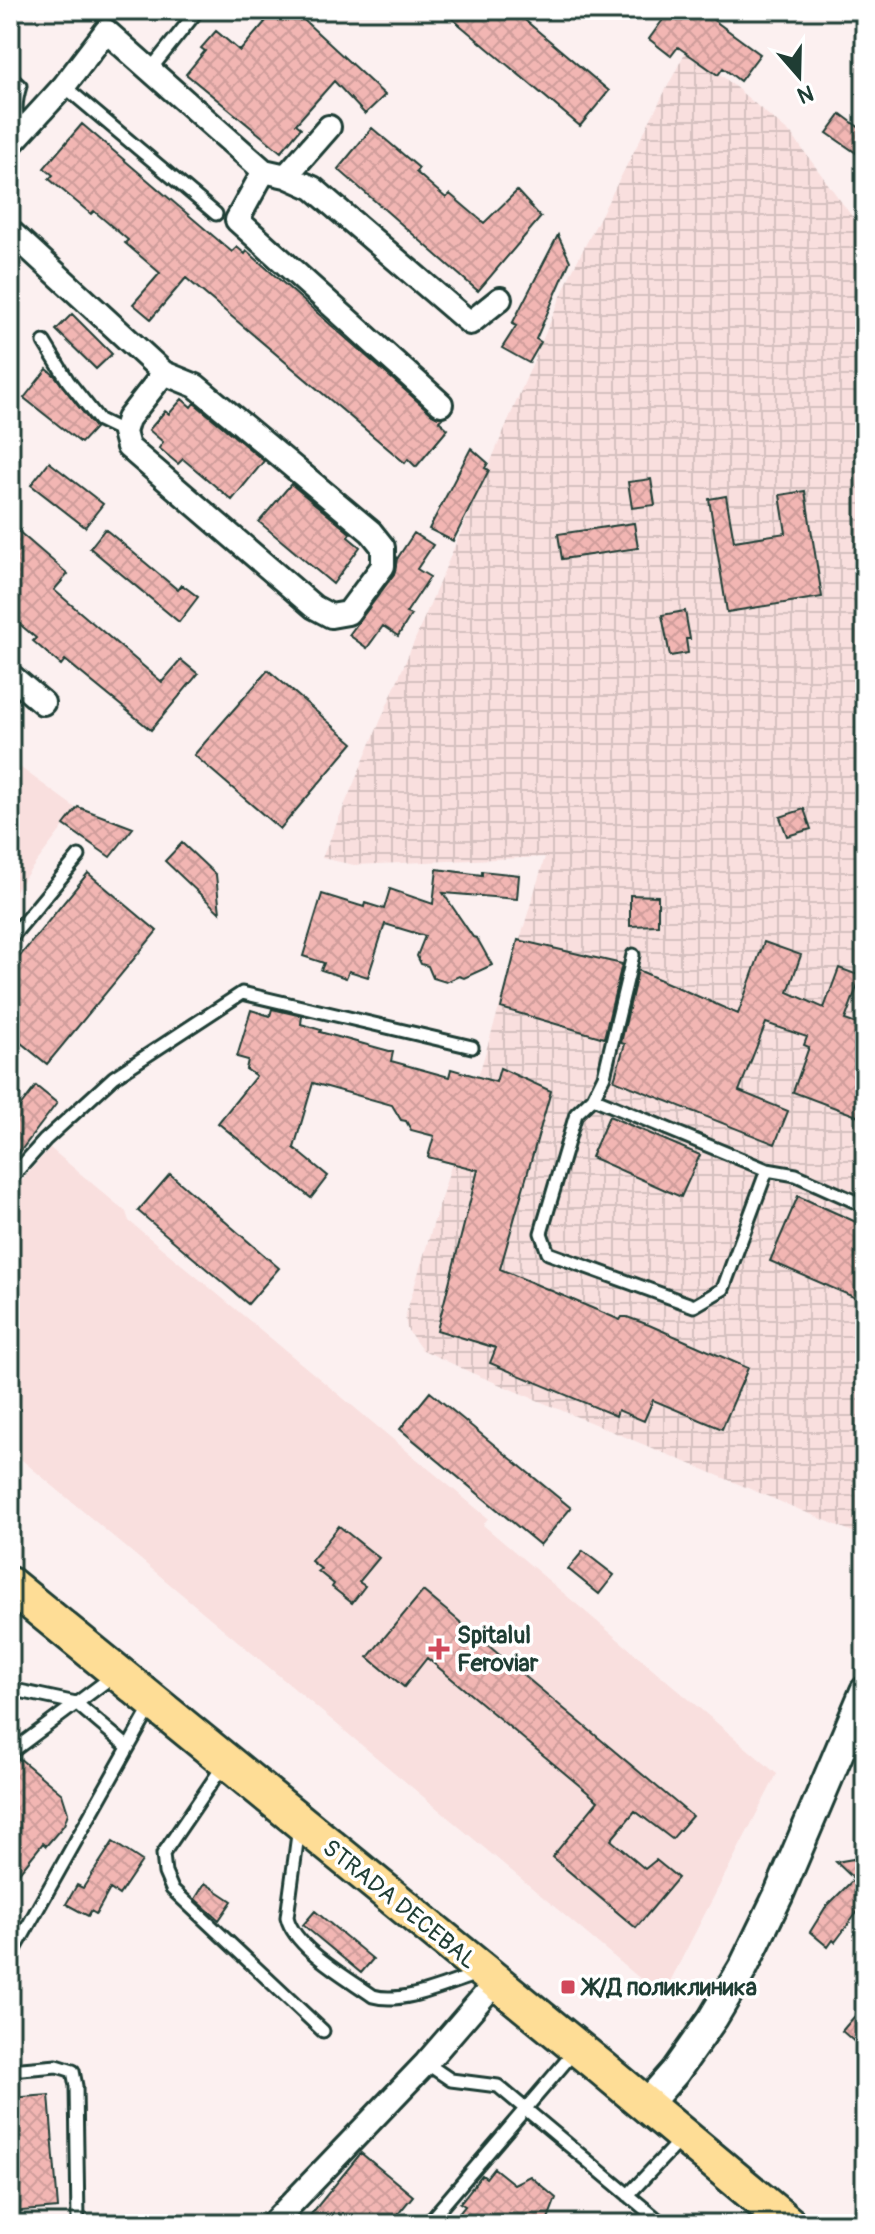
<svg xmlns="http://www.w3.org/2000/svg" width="875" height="2234" viewBox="0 0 875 2234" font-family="Pangolin,sans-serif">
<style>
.built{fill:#f9dfde}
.industrial{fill:url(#industrial-grid)}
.building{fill:url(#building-cross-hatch);stroke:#1f3d34;stroke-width:2}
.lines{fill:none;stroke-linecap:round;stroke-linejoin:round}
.service-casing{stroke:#1f3d34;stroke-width:17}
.minor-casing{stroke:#1f3d34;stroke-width:28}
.tertiary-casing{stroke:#1f3d34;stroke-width:34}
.primary-casing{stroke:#1f3d34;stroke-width:40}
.service{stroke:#fff;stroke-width:11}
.minor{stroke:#fff;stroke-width:22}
.tertiary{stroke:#fff;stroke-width:28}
.primary{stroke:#fedd96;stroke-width:34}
.poi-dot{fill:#d1495b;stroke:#fff;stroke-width:3}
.labels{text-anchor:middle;stroke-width:7;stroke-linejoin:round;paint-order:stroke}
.poi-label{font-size:24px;font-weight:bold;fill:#1f3d34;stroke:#fff;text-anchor:start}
.street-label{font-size:24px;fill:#1f3d34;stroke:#fff}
</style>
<defs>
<pattern id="industrial-grid" width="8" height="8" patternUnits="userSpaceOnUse" patternTransform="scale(2)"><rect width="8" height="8" fill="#f9dfde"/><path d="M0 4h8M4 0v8" fill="none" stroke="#d5c0bf"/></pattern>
<pattern id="building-cross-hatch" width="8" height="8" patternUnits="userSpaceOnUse" patternTransform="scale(2)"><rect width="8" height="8" fill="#f2b6b3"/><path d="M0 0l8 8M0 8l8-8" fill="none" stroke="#cf9d9b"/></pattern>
</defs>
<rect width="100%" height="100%" fill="#fcf0f0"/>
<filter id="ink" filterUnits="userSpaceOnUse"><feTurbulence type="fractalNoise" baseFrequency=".0125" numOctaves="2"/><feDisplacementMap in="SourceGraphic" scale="16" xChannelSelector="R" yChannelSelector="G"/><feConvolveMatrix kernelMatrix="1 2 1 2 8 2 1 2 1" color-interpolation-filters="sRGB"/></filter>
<g filter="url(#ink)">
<path class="built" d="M10,760L77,809L10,897Z
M50,1148L126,1212L129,1221L488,1518L483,1525L777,1774L662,1997L10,1450V1194Z"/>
<path class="industrial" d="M688,47L792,135L865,234V1537L472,1373L421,1349L407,1329L405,1317L545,857L354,865L322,858L571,273Z"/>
<path class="building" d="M251,10H293L385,95L365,114L334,81L296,124L301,128L281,152L186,74L205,51L201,48L216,31L240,51L265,22Z
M442,10H513L609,91L580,126Z
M670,10H717L711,18L760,54L740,81L723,68L718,75L678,47L671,56L649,39Z
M841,114L865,132V159L827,133Z
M82,124L232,252L237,247L245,254L247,251L432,414L442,418L439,421L448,429L416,467L408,459L405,463L186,278L151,319L133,304L160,273L125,243L128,240L94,211L91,214L49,179L53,175L44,168Z
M372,128L419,168L416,172L446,198L450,194L484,223L517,191L541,217L478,291L338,169Z
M558,235L570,261L536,339L541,342L529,363L502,348L516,326L512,324Z
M72,314L112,354L96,369L56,330Z
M47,369L55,376L95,428L81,443L24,398Z
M182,399L191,407L194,403L264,461L232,500L183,459L178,464L159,448L163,442L149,430L165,411L169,414Z
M471,448L488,463L485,468L489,470L453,541L429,529Z
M49,462L103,504L85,527L31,485Z
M651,479L655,505L632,508L628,482Z
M291,484L350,533L348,537L360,547L333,584L259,522Z
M805,491L822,597L727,612L709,499L726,496L734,541L786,533L780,495Z
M634,523L638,548L562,559L558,534Z
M10,524L68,574L54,590L162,682L181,660L198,674L151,730L65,660L61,665L33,641L36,638L10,616Z
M105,529L178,590L182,585L198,597L179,622L90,548Z
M414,533L433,545L417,569L430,577L406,613L411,615L398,636L383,626L367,648L349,635L394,574L397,559Z
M685,611L690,639H686L688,653L670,656L662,615Z
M268,670L353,743L280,829L194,755Z
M78,807L133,828L110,857L64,825Z
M804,809L811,829L787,836L780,817Z
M182,843L216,875L220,913L165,861Z
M437,869L482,875V871L519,875L517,899L443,893L473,937L477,938L492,965L464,978L459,976L446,982L433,978L428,966L421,964L417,956L425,936L385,924L368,977L349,971L346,978L321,970L324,963L303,956L322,894L364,907L365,903L384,909L390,889L433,904Z
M88,873L157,931L47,1064L10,1034V968Z
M630,895L658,896V925L630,926Z
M518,940L622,964L604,1038L501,1008Z
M764,942L801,955L788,992L824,1008L839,968L861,976L845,1020L865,1027V1119L793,1092L809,1047L804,1045L807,1037L766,1023L739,1091L788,1111L775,1144L614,1080L625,1044L621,1043L638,970L738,1014Z
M272,1009L302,1016L301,1024L321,1030L320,1032L393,1052L391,1061L449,1077L451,1069L496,1082L500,1068L551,1091L500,1269L620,1320L622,1317H627L649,1325L748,1368L722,1429L653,1400L644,1421L618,1410L616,1416L490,1363L496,1348L437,1330L478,1170L428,1157L434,1136L411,1130L406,1121L401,1120L392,1105L313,1083L294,1148L328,1176L311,1198L218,1123L256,1076L246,1069L248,1060L237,1057L251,1010L270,1016Z
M36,1086L57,1103L10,1165V1120Z
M609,1116L700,1155L681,1197L591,1157Z
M170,1174L279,1268L248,1304L138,1211Z
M798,1196L865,1226V1302L770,1261Z
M430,1392L571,1508L540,1545L400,1429Z
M339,1526L379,1558L359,1582L365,1586L352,1603L332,1587L334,1584L318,1571L321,1569L311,1561Z
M583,1551L614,1575L599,1594L568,1569Z
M423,1591L692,1816L672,1839L635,1811L611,1840L645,1869L656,1860L678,1878L636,1928L552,1857L598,1801L427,1658L404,1687L368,1657Z
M19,1758L62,1794L68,1813L64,1825L46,1846L43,1843L10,1884V1769Z
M113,1842L142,1861L119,1895L110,1889L96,1914L91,1911L88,1916L66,1904L77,1885L83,1888Z
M865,1857V1902L835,1942L833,1940L828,1947L810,1932L825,1908L854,1879L836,1862Z
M205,1883L232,1901L219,1920L195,1899Z
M315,1911L373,1959L361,1973L303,1925Z
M865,2004V2051L842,2031Z
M49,2095L58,2208L10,2212V2098Z
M361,2153L413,2196L390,2224H303Z
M494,2168L514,2184L530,2176L556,2198L546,2224H451L465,2206L460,2203L482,2175L486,2178Z"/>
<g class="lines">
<g class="service-casing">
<path id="service" d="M150,70L198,10
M10,77L20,86C15,103 14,114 22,131
M64,86L216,214
M44,342L68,381L99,420L124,432
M10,939L79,856
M593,1098L767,1170L723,1289L694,1306L548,1253L541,1233L576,1114Z
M593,1098L604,1076L633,955
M767,1170L796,1175L865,1206
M10,1179L45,1140L114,1077L242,993L472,1047
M10,1689L76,1703L128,1747
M10,1753L113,1676
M223,1766L163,1854L165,1873L172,1889L323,2031
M299,1827L287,1917C294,1948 348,1978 373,1996C403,2005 448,1983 478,1974
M10,1958L151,1707
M426,2063L451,2080L498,2086L663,2224
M10,2070L57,2066L73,2071L76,2086L78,2221L76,2224
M628,2195L680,2140
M427,2224L574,2052"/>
</g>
<g class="minor-casing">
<path id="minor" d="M10,145L64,86L106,31L264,171L237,220L441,404
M264,171L286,176L313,188L470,323L500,299
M286,176L329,127
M10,231L164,373L196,386L371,532L383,547V566L348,613L331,616L314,607L128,447L124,432L128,419L164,373
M10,675L43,703
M272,2224L426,2063L495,1983"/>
</g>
<g class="tertiary-casing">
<path id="tertiary" d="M646,2105L675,2072L713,2018L743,1968L778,1896L865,1691"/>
</g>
<g class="primary-casing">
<path id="primary" d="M10,1585L602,2068L789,2224"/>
</g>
<use href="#service" class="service"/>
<use href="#minor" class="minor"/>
<use href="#tertiary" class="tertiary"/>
<use href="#primary" class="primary"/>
</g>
</g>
<g class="poi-dot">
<path d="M435 1637h8v8h8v8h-8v8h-8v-8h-8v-8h8z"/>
<rect x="560" y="1979" width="16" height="16" rx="4"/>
</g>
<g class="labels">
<g class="poi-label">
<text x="457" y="1643">Spitalul<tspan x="457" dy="28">Feroviar</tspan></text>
<text x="584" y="1995">Ж/Д поликлиника</text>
</g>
<g class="street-label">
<text transform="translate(400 1904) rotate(39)" y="8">STRADA DECEBAL</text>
</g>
</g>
<rect width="875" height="2234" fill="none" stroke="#fff" stroke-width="40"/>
<rect x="20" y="20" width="835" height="2194" fill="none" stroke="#1f3d34" stroke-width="3" filter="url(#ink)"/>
<g transform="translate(799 76) rotate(160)" stroke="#ffffff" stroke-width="6" paint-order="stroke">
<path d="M0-6L14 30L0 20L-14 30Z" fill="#1f3d34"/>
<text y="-12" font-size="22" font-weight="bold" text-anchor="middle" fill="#1f3d34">N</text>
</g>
</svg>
